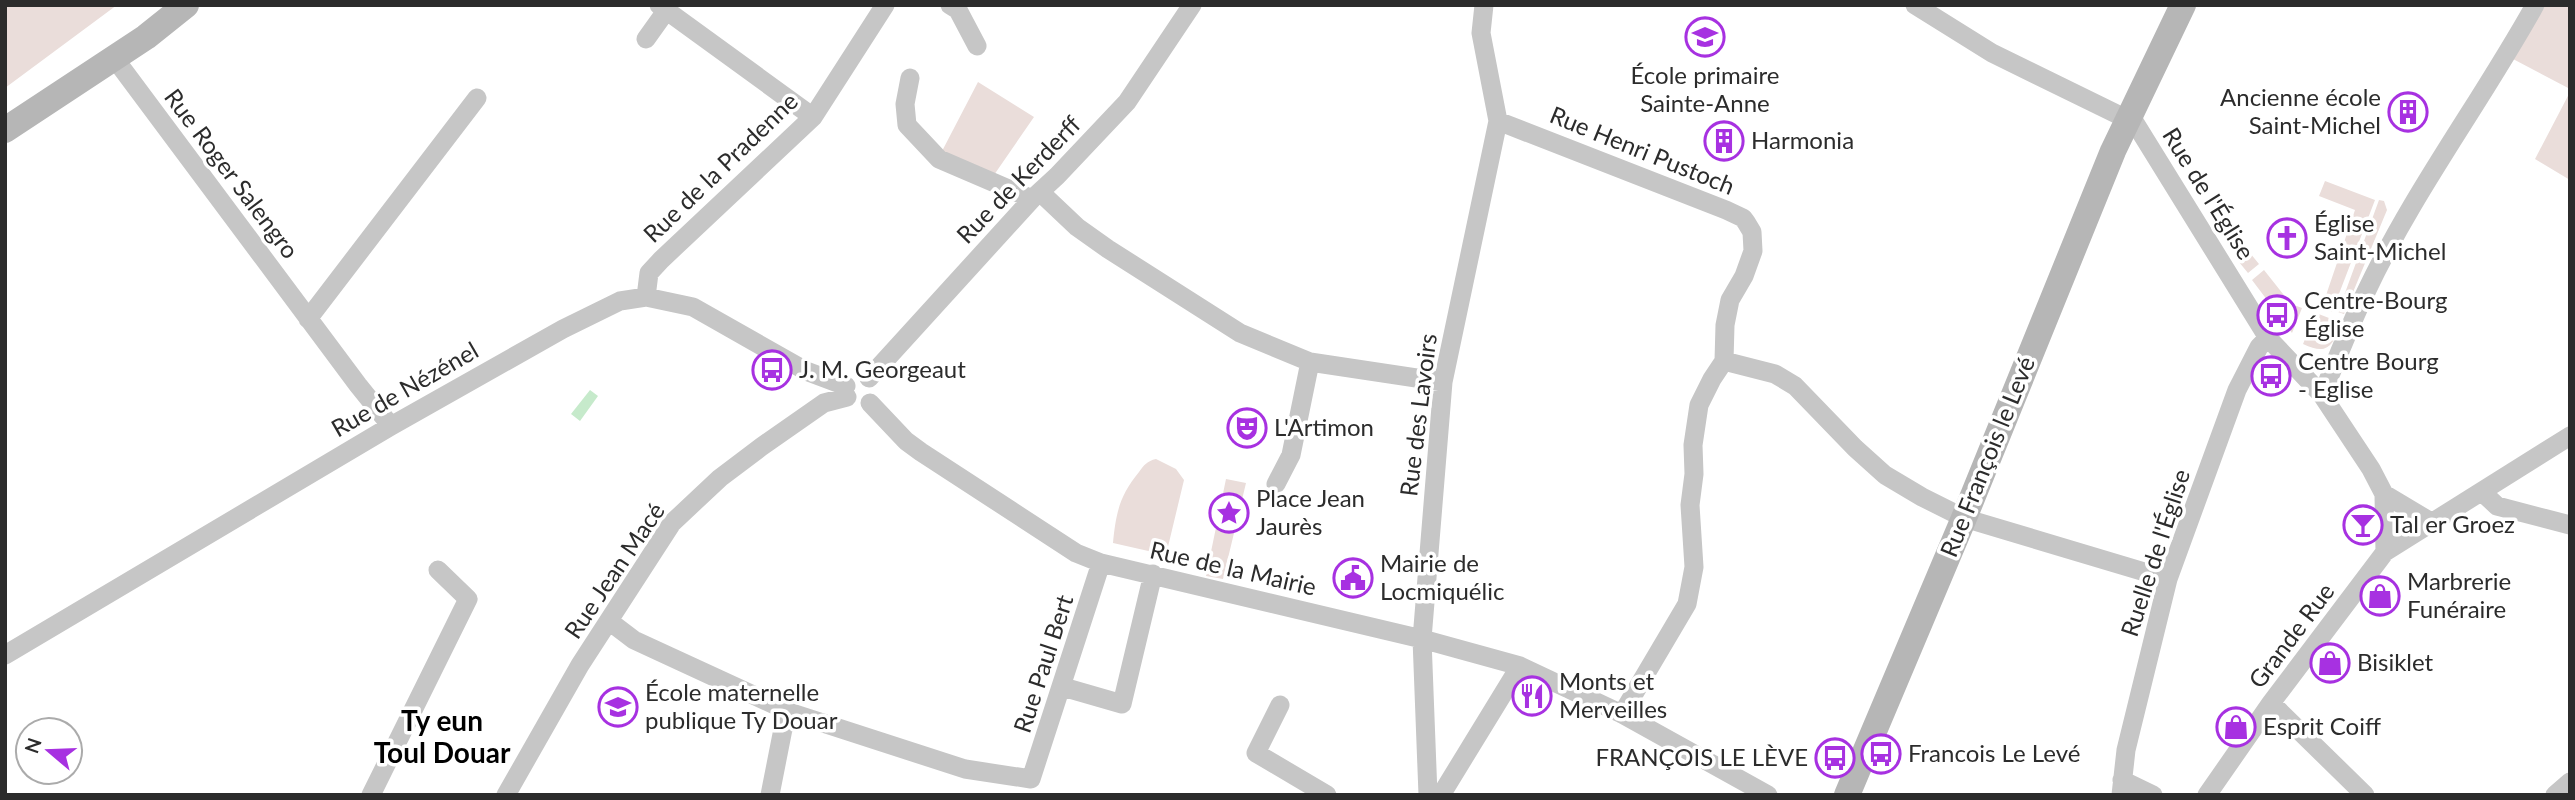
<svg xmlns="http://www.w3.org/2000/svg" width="2575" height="800" viewBox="0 0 2575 800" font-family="Lato,sans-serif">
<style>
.green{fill:#eaddda}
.water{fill:#c6eacb}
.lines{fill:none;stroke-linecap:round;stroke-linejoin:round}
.street{stroke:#c6c6c6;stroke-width:19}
.secondary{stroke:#b6b6b6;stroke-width:26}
.labels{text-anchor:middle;stroke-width:7;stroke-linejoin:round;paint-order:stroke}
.poi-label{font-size:24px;fill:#2c2c2c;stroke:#fff;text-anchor:start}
.street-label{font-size:24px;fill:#2c2c2c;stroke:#fff}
.quarter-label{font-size:28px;font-weight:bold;fill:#000;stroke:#fff}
</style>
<rect width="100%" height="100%" fill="#fff"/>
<path class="green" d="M5,5H117L5,88Z
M2542,5H2570V89L2513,59Z
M978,82L1034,117L994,175L940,155Z
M2570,92V180L2535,159Z
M2325,181L2375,200L2332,312L2322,307L2355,210L2319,196Z
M2379,200L2384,201L2387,210L2344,314L2338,312Z
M2241,242L2259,264L2248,273L2234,256Z
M2264,270L2291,304L2302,308L2292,333L2252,280Z
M2316,313L2342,323C2332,346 2328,356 2303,344Z
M1156,459L1176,469L1184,480L1166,555L1113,543C1116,512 1120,495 1139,472C1144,465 1147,461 1156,459Z
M1226,479L1246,483L1223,579L1206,576Z"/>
<path class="water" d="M590,390L598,396L580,421L571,414Z"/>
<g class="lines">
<path class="street" d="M659,5L813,117
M950,5L958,10L977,46
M1915,5L1992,53L2135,123L2268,338L2322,395L2371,469L2384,494L2385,552
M646,39L666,11
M115,59L358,385L391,426
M910,78L905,104L907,125L939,159L1032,199
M1498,121L1726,210L1743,218L1746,222L1752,232L1753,251L1744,276L1730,300L1725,325L1724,361L1712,379L1699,405L1693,445L1694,474L1690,505L1694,567L1687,604L1622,714
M1040,192L1077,227L1108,249L1240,333L1310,362L1443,382
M646,297L649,273L661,260L813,117L885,5
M308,319L477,98
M1724,361L1775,374L1795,386L1855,448L1885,475L1922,497L1964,518L2168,579
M869,378L1032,199L1057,176L1127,102L1192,5
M2322,395C2336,361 2350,325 2366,292C2413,192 2481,102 2535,5
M870,403L906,441L921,452L1076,553L1101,563L1422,639L1520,666L1622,714L1768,795
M1276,484L1291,455L1310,362
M2482,492L2497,506L2570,525
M2384,494L2431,522
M609,621L634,640L792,713L965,769L1031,779L1101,563
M5,655L391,426L563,329L620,301L646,297L693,307L806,371L846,386
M1063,687L1122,704L1153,574
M2271,703L2365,795
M1280,705L1256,753L1327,795
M2122,780L2153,795
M371,795L468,599L438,570
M506,795L580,665L672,523L720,478L761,447L824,403L847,397
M770,795L783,729L792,713
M1428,795L1422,639L1443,382L1498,121L1481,33L1484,5
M1441,795L1520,666
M2121,795L2126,750L2168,579L2237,390L2259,347L2268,338
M2207,795L2271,703L2385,552L2570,436
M2555,795L2570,782"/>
<path class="secondary" d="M5,130L146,37L186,5
M1847,795L1964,518L2113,151L2183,5"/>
</g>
<defs>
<g id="school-ring" transform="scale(2.0125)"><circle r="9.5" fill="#fff" stroke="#a731e1" stroke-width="1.5"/><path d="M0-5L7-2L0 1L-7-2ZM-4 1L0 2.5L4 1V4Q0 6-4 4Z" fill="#a731e1"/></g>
<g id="building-ring" transform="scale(2.0125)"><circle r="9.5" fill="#fff" stroke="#a731e1" stroke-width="1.5"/><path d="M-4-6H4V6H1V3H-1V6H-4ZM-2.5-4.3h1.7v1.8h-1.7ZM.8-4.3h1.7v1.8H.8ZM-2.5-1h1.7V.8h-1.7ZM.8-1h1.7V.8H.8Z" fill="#a731e1"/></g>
<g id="church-ring" transform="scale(2.0125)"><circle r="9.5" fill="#fff" stroke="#a731e1" stroke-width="1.5"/><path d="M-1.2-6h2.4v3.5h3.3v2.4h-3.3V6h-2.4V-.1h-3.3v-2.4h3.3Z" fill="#a731e1"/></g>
<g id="bus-ring" transform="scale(2.0125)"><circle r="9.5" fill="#fff" stroke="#a731e1" stroke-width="1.5"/><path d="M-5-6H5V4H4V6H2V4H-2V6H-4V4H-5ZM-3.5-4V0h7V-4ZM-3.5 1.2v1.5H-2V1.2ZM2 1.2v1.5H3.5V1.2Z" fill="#a731e1"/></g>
<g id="theatre-ring" transform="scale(2.0125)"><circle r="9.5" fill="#fff" stroke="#a731e1" stroke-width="1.5"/><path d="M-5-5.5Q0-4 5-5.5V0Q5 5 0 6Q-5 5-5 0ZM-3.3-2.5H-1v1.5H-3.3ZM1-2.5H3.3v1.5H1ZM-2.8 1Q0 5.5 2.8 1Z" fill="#a731e1"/></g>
<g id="sight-ring" transform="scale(2.0125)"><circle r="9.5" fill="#fff" stroke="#a731e1" stroke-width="1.5"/><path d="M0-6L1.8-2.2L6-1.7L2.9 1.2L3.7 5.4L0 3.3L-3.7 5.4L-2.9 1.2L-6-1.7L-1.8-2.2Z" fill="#a731e1"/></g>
<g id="bar-ring" transform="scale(2.0125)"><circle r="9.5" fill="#fff" stroke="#a731e1" stroke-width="1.5"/><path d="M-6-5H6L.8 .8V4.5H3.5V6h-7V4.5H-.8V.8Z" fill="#a731e1"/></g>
<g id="civic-ring" transform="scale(2.0125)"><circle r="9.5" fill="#fff" stroke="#a731e1" stroke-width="1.5"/><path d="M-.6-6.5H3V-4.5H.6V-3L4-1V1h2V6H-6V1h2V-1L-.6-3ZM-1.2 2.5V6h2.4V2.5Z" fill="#a731e1"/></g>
<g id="shop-ring" transform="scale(2.0125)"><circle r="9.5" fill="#fff" stroke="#a731e1" stroke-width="1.5"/><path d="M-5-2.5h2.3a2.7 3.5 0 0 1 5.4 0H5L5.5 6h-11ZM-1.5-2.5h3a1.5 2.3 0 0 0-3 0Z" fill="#a731e1"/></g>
<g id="restaurant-ring" transform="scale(2.0125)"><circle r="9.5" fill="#fff" stroke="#a731e1" stroke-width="1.5"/><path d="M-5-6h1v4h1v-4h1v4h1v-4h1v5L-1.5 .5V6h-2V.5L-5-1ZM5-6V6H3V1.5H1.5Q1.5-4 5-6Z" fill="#a731e1"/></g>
</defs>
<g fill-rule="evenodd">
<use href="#school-ring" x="1705" y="37"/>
<use href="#building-ring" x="2408" y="112"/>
<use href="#building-ring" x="1724" y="141"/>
<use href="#church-ring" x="2287" y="238"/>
<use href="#bus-ring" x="2277" y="315"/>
<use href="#bus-ring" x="772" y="370"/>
<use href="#bus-ring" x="2271" y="376"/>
<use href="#theatre-ring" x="1247" y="428"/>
<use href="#sight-ring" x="1229" y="513"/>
<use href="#bar-ring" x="2363" y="525"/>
<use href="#civic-ring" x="1353" y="578"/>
<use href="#shop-ring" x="2380" y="596"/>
<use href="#shop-ring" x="2330" y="663"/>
<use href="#restaurant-ring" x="1532" y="696"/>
<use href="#school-ring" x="618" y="707"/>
<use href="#shop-ring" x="2236" y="727"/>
<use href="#bus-ring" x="1881" y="754"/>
<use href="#bus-ring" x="1835" y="758"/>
</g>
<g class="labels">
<g class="poi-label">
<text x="1705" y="84" text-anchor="middle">École primaire<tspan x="1705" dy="28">Sainte-Anne</tspan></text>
<text x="2381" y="106" text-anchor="end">Ancienne école<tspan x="2381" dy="28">Saint-Michel</tspan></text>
<text x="1751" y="149">Harmonia</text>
<text x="2314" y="232">Église<tspan x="2314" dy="28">Saint-Michel</tspan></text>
<text x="2304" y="309">Centre-Bourg<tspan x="2304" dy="28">Église</tspan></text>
<text x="2298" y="370">Centre Bourg<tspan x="2298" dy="28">- Eglise</tspan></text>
<text x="799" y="378">J. M. Georgeaut</text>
<text x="1274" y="436">L'Artimon</text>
<text x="1256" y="507">Place Jean<tspan x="1256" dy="28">Jaurès</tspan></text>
<text x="2390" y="533">Tal er Groez</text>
<text x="1380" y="572">Mairie de<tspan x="1380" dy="28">Locmiquélic</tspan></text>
<text x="2407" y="590">Marbrerie<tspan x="2407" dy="28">Funéraire</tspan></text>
<text x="2357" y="671">Bisiklet</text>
<text x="1559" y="690">Monts et<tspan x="1559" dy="28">Merveilles</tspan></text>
<text x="645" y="701">École maternelle<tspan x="645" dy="28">publique Ty Douar</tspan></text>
<text x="2263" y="735">Esprit Coiff</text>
<text x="1908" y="762">Francois Le Levé</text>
<text x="1808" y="766" text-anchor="end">FRANÇOIS LE LÈVE</text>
</g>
<g class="street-label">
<text transform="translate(1642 151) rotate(22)" y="8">Rue Henri Pustoch</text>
<text transform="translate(721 168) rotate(-44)" y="8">Rue de la Pradenne</text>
<text transform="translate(231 174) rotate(53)" y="8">Rue Roger Salengro</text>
<text transform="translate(1019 180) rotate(-46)" y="8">Rue de Kerderff</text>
<text transform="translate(2208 194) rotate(58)" y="8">Rue de l'Église</text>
<text transform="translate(405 390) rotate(-30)" y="8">Rue de Nézénel</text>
<text transform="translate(1419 415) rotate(-83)" y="8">Rue des Lavoirs</text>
<text transform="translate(1988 457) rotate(-68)" y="8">Rue François le Levé</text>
<text transform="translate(2156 553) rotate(-72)" y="8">Ruelle de l'Église</text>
<text transform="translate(1233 569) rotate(13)" y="8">Rue de la Mairie</text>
<text transform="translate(615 571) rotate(-56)" y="8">Rue Jean Macé</text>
<text transform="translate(2292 636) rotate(-53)" y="8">Grande Rue</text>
<text transform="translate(1044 664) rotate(-72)" y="8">Rue Paul Bert</text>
</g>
<g class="quarter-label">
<text x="442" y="731">Ty eun<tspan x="442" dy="32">Toul Douar</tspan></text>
</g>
</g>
<rect width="2575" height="800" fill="none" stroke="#2c2c2c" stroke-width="14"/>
<g transform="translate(49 751) rotate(289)"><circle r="33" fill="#ffffff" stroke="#ababab" stroke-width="2"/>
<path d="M0-5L12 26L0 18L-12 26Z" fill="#a731e1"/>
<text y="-10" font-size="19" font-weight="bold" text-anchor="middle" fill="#2c2c2c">N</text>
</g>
</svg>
